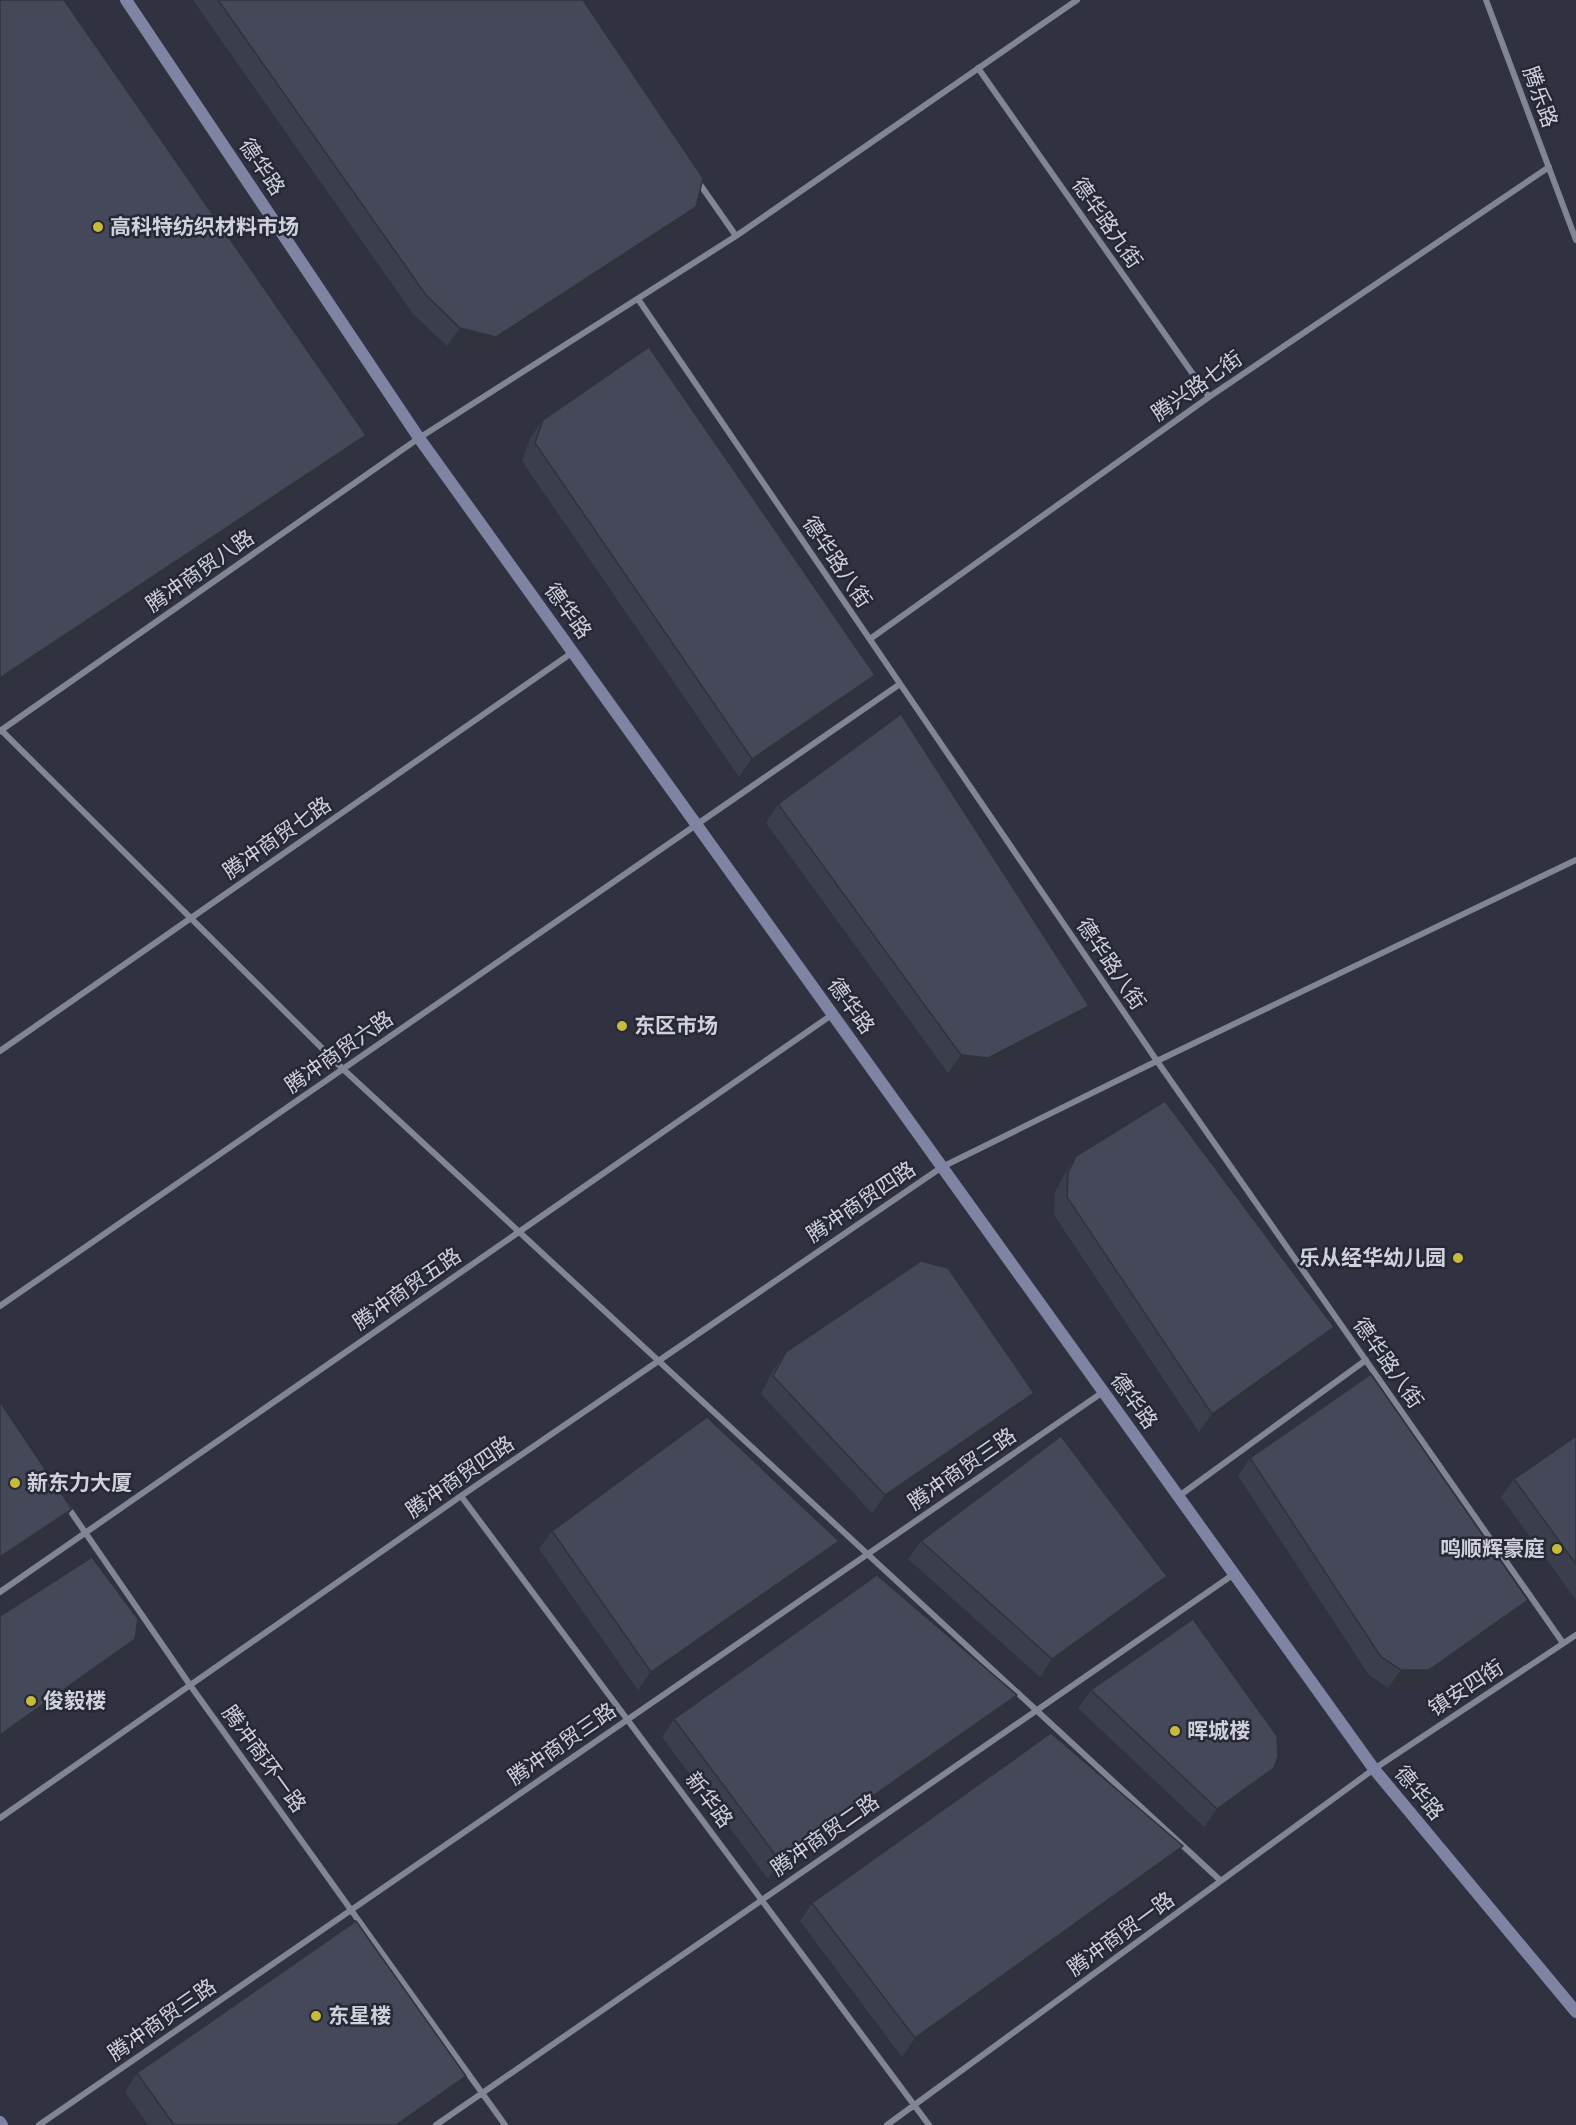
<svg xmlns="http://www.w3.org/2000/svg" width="1576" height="2125" viewBox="0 0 1576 2125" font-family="'Alegreya Sans','Noto Sans SC',sans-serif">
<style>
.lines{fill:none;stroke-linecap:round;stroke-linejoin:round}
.street{stroke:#818596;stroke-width:6}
.secondary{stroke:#7f84a3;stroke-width:12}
.wall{fill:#3b3e4c}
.shaded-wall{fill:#30323e}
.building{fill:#454858;stroke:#30323e;stroke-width:1.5}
.poi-dot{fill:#c7bb3b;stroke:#262837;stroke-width:2}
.labels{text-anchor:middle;stroke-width:5;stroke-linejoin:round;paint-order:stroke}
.street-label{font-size:21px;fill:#cfd1db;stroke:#262837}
.poi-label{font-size:21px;font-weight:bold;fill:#cfd1db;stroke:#262837;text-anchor:start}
</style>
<rect width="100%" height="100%" fill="#303241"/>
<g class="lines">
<path class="street" d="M1486,0L1576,240
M978,68L1209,397
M697,180L736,236
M638,299L1157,1061L1563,1643
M870,639L1209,397L1549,167
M1,730L343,1069L1221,1881
M0,731L419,438L736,236L1077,0
M0,1051L573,652
M0,1306L900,684
M461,1496L929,2125
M1179,1496L1366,1360
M67,1506L190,1685L505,2125
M0,1592L833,1014
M0,1818L461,1496L942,1167L1157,1061L1576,860
M39,2125L1103,1392
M436,2125L1234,1574
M887,2125L1374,1769L1576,1635"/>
<path class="secondary" d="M126,0L419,438L1374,1769L1576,2012
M0,2122L2,2125"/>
</g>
<path class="wall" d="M193,0H583L696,207L683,225L483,356L447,346L413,314Z
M543,420L875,675L862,693L739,777L522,461L530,438Z
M778,804L1077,1024L975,1076L948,1073L766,823Z
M1076,1156L1321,1345L1199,1432L1054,1215L1055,1192L1064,1175Z
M786,1352L1021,1411L872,1513L761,1394L773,1370Z
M1576,1436V1600L1501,1497L1514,1479Z
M1250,1458L1528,1600L1515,1618L1416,1688H1388L1369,1675L1238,1476Z
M552,1531L839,1541L826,1559L638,1690L539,1549Z
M921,1541L1167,1576L1154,1594L1040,1677L908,1559Z
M1091,1690L1274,1768L1262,1786L1204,1827L1078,1708Z
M1005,1713L768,1879L662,1737L674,1719Z
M1170,1864L902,2057L800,1921L812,1903Z
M137,2073L466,2076L453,2095L409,2125H148L125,2092Z"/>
<path class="shaded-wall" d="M696,207L683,225L483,356L447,346L460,328Z
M366,435L354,454L0,688V678Z
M875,675L862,693L739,777L752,759Z
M1089,1006L1077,1024L975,1076L948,1073L961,1055Z
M1334,1327L1321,1345L1199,1432L1212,1414Z
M1034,1393L1021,1411L872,1513L885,1495Z
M72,1509L59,1528L0,1567V1557Z
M839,1541L826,1559L638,1690L651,1672Z
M1167,1576L1154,1594L1040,1677L1052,1659Z
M1528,1600L1515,1618L1416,1688H1388L1401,1670Z
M135,1639L122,1658L0,1745V1735Z
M1017,1695L1005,1713L768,1879L780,1861Z
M1274,1768L1262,1786L1204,1827L1217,1809Z
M1183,1846L1170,1864L902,2057L915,2038Z
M466,2076L453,2095L409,2125H396Z"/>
<path class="building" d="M0,0H64L366,435L0,678Z
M218,0H583L703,178L696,207L496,337L460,328L426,295Z
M649,347L875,675L752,759L535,443L543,420Z
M901,714L1089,1006L988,1058L961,1055L778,804Z
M1165,1101L1334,1327L1212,1414L1067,1197L1068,1173L1076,1156Z
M921,1261L948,1268L1034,1393L885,1495L773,1376L786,1352Z
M1371,1374L1528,1600L1429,1670H1401L1381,1657L1250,1458Z
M0,1402L72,1509L0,1557Z
M707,1417L839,1541L651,1672L552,1531Z
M1061,1436L1167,1576L1052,1659L921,1541Z
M1576,1436V1564L1514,1479Z
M92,1557L138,1619L135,1639L0,1735V1616Z
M877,1575L1017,1695L780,1861L674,1719Z
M1193,1619L1277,1736L1278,1757L1274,1768L1217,1809L1091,1690Z
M1051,1733L1183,1846L915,2038L812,1903Z
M356,1921L466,2076L396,2125H174L137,2073Z"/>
<g class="poi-dot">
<circle cx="98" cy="227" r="6"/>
<circle cx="622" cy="1026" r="6"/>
<circle cx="1458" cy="1258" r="6"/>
<circle cx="15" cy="1483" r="6"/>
<circle cx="1557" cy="1549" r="6"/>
<circle cx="31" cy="1701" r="6"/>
<circle cx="1175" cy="1731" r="6"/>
<circle cx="316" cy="2016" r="6"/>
</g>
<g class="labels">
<g class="street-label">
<text transform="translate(1540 97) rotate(70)" y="7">腾乐路</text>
<text transform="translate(262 167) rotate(56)" y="7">德华路</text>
<text transform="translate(1107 223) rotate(55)" y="7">德华路九街</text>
<text transform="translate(1197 386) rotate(-35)" y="7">腾兴路七街</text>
<text transform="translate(837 562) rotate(56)" y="7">德华路八街</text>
<text transform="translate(200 571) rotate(-35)" y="7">腾冲商贸八路</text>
<text transform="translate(568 611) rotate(54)" y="7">德华路</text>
<text transform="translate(277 838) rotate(-35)" y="7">腾冲商贸七路</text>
<text transform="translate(1111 964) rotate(56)" y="7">德华路八街</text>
<text transform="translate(851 1006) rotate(54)" y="7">德华路</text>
<text transform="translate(339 1052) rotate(-35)" y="7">腾冲商贸六路</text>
<text transform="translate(861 1202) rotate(-34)" y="7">腾冲商贸四路</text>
<text transform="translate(407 1289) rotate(-35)" y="7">腾冲商贸五路</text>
<text transform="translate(1388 1363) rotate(55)" y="7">德华路八街</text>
<text transform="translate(1134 1401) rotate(54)" y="7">德华路</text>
<text transform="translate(962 1469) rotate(-35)" y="7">腾冲商贸三路</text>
<text transform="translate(460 1477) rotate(-35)" y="7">腾冲商贸四路</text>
<text transform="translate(1466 1688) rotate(-33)" y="7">镇安四街</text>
<text transform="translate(562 1744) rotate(-35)" y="7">腾冲商贸三路</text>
<text transform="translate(264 1759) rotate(54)" y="7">腾冲商环一路</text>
<text transform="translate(1419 1793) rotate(50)" y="7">德华路</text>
<text transform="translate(709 1800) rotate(53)" y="7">新华路</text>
<text transform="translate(825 1835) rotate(-35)" y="7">腾冲商贸二路</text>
<text transform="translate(1121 1934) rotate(-36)" y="7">腾冲商贸一路</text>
<text transform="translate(162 2020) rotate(-35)" y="7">腾冲商贸三路</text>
</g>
<g class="poi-label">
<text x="110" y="234">高科特纺织材料市场</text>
<text x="634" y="1033">东区市场</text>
<text x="1446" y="1265" text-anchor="end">乐从经华幼儿园</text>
<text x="27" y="1490">新东力大厦</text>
<text x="1545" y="1556" text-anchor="end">鸣顺辉豪庭</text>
<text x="43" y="1708">俊毅楼</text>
<text x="1187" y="1738">晖城楼</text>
<text x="328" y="2023">东星楼</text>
</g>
</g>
</svg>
